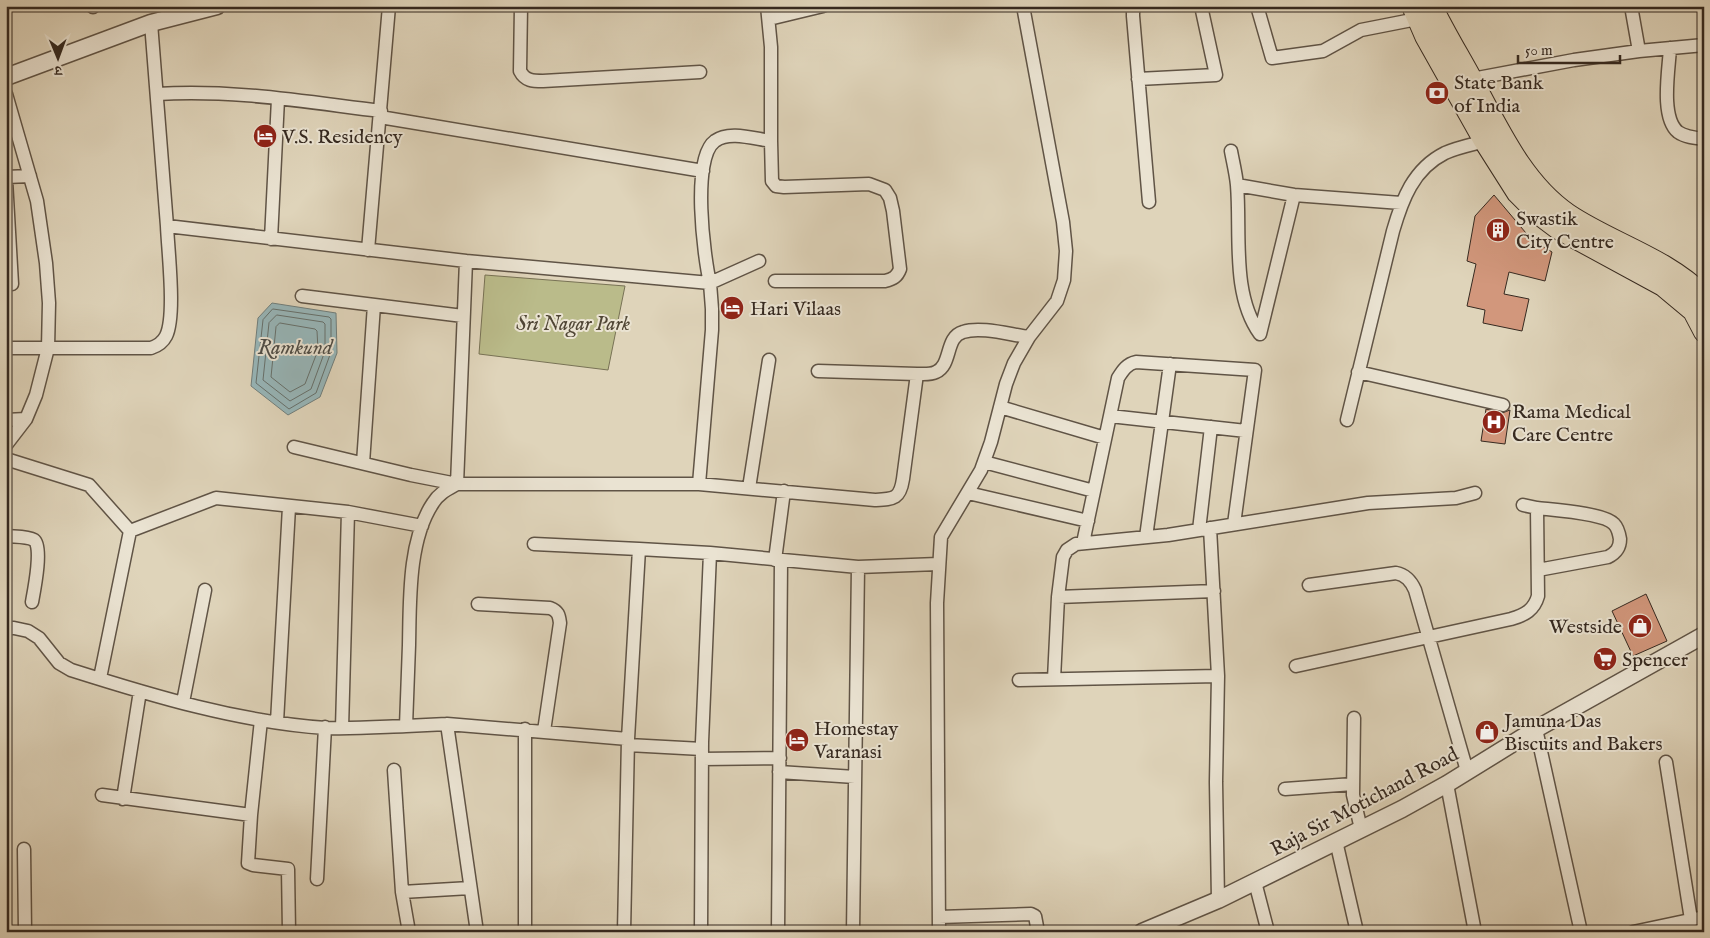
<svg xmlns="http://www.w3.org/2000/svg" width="1710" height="938" viewBox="0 0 1710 938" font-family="'IM FELL English','Noto Serif Devanagari',serif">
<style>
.green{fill:#babb8a;stroke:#787255}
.water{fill:#97b6b9;stroke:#707e7c}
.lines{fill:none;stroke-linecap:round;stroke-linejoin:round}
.shore{stroke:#66706c;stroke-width:1}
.building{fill:#d2977c;stroke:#352920}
.minor-casing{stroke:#605446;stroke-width:15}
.tertiary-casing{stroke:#605446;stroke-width:19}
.primary-casing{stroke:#352920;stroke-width:22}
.minor{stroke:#eae3d2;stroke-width:12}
.tertiary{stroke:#eae3d2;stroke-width:16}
.primary{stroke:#dfd4ba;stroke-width:20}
.labels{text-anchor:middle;stroke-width:4;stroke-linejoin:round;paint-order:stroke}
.poi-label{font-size:20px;fill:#352920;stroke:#eae3d2;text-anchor:start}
.park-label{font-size:20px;font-style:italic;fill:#504635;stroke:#eae3d2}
.street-label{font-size:20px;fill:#352920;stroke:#eae3d2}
.water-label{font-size:21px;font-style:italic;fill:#4e4c46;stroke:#eae3d2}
</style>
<rect width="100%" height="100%" fill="#dfd4ba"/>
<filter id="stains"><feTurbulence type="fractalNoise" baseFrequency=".004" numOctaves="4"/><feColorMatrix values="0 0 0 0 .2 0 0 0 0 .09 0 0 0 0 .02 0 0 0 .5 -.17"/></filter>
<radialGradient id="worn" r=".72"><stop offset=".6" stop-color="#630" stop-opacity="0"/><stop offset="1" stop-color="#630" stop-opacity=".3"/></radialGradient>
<path class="green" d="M485,275L625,286L608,370L479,354Z"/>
<path class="water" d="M272,303L336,313L337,353L320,397L288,415L251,386L258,318Z"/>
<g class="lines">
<path class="shore" d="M273,309L329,317L331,319V352L316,393L289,409L256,383L263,320Z
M277,315L323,322L325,324V351L311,389L290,401L263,380L269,323Z
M280,323L315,329L317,331L318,350L305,384L290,392L271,377L276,327Z"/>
</g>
<path class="building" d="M1494,195L1531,239L1552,252L1545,281L1509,272L1504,294L1529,299L1522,331L1483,323L1485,310L1467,306L1476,264L1467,261L1475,216Z
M1486,409L1502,413L1510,410L1505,444L1481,441Z
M1646,594L1667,641L1633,656L1612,611Z"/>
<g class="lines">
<g class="minor-casing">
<path id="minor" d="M93,6V7
M521,6L520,71C525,81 533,81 543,81L700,72
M1136,6L1133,11V16L1149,202
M1257,6L1272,58L1323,51L1361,30L1417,19
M1631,6L1639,51L1704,45
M769,19L823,6
M151,23L167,226L466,261
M1670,48C1669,69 1660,117 1678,132C1685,137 1695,138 1704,139
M1138,79L1216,75L1201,6
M1472,79L1574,60L1639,51
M6,94L37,201L46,263L49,303L48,348L36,395L26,419L6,445
M157,94C232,89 306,102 381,111
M380,117L703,171
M771,141L772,181L776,186L784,187L869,184L885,190L890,198L893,211L900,269C897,277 893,279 885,281H775
M1231,151C1233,162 1236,174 1237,185C1241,233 1231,294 1260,334
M6,177L30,176
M6,180L12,284
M1237,185L1294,195L1401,203
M271,239L278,99
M368,250L389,6
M759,261L710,283C704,257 691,158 715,141C729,130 755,139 771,141V47L767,6
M302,296L463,316
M1260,334L1294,195
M6,348H151C157,346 163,342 166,336C176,316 168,251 167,226
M1358,372L1503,405
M917,374C923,374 930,375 936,372C952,365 945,337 963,332C981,326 1011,335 1029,337
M1000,407L1105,438
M1110,416L1246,431
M6,420L26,419
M1347,420L1393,231C1402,200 1413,169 1445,153C1458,147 1475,144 1489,140
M294,447L411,475L457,484L466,261L710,283L712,309V330L699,484
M6,459L89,485L130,531L216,498L348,512L422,526
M984,462L1094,491
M363,463L374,305
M749,488L769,360
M968,493L1088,521
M1537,508C1554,510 1604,513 1614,524C1618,528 1619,533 1620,539C1620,548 1616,553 1608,557L1538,570
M1210,528L1218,676L1216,782L1218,900
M1199,530L1211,427
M6,536C14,537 27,536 34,540C43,546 34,591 32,602
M1146,537L1170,364
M1083,543L1118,378C1123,370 1127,364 1136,362L1255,370L1234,524
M534,544L639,549
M775,560L784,491
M1309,585L1396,573C1406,575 1411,581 1415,590L1467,771
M1058,597L1214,591
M478,604L550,608C558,611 559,615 560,623L544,731
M6,628H14L28,631L39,638L59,663L71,670C153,696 239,722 326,728C353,729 380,727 406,726
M1296,666L1511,619C1525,615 1534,610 1538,596L1537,508L1523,505
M100,678L130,531
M1054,679L1058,597L1063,557L1067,550L1076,544L1168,535L1368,503L1456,498L1475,493
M1019,680L1218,676
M183,702L205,590
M1354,718L1353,795L1361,829
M277,722L289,507
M447,724L477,932
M342,728L348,512
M525,729V932
M1536,729L1581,932
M628,739L447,724L406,726C407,699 408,672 409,645C410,601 408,540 433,503C439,493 448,489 457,484H699L875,500C894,499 900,499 903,479L917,374L818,371
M628,745L702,749
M702,759L780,758
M1666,762L1693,932
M394,770L402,892L470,888
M779,772L855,777
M1447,784L1475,932
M1285,789L1353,784
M102,795L251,815L261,720
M123,799L140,691
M251,815L248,863L253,865L288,869L289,932
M1336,841L1357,932
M24,849L25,932
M317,879L325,727
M1255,882L1268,932
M402,892L409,932
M939,917L1031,914L1035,916L1038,932
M624,932L628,739L639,549L710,553L858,567L938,564
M701,932L702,742L710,553
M778,932L781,561
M853,932L858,567
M939,932L937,603L941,537L981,470L991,442L1006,384L1014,363L1029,337L1057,301L1064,280L1066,251L1063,222L1023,6
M1633,932L1704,917"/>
</g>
<g class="tertiary-casing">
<path id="tertiary" d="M6,77L151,23L217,6
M1142,932L1218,900L1402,809L1447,784L1536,729L1704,635"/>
</g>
<g class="primary-casing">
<path id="primary" d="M1412,6L1425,36L1484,141L1517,193L1538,214L1558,229L1663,286L1693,311L1704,332
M1432,6C1445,33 1460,57 1474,83C1499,129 1523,183 1568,214C1611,243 1667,258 1704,296"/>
</g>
<use href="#minor" class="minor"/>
<use href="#tertiary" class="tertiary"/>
<use href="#primary" class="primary"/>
</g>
<defs>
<g id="bank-disc" transform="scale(1.25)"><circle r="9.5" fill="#8f2418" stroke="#eae3d2"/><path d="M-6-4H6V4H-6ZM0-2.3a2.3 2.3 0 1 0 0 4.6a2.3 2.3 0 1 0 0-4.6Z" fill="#fff"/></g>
<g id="hotel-disc" transform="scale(1.25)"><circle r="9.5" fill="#8f2418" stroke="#eae3d2"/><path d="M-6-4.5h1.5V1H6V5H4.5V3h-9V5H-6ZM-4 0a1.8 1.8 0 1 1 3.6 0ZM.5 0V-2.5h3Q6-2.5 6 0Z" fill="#fff"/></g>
<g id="building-disc" transform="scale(1.25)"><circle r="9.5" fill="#8f2418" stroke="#eae3d2"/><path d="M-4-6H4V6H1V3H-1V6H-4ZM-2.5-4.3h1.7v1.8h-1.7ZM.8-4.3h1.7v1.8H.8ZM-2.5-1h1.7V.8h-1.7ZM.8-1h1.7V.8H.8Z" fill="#fff"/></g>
<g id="hospital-disc" transform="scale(1.25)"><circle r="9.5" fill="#8f2418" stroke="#eae3d2"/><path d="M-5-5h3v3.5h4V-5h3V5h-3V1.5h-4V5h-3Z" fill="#fff"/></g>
<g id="shop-disc" transform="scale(1.25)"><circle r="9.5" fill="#8f2418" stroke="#eae3d2"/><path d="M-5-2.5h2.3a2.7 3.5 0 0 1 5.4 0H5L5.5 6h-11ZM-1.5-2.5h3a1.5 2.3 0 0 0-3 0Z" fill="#fff"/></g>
<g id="supermarket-disc" transform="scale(1.25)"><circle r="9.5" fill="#8f2418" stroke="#eae3d2"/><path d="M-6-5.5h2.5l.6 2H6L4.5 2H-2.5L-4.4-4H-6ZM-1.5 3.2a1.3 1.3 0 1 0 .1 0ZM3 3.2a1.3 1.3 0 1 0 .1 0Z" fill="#fff"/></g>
</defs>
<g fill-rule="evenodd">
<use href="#bank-disc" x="1437" y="93"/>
<use href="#hotel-disc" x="265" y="136"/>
<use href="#building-disc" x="1498" y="230"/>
<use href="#hotel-disc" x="732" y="308"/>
<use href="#hospital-disc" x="1494" y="422"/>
<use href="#shop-disc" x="1640" y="626"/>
<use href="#supermarket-disc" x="1605" y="659"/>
<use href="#shop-disc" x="1487" y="732"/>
<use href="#hotel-disc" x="797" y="740"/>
</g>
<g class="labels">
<g class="poi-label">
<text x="1454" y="89">State Bank<tspan x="1454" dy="23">of India</tspan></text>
<text x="282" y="143">V.S. Residency</text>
<text x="1516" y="225">Swastik<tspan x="1516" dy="23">City Centre</tspan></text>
<text x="750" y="315">Hari Vilaas</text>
<text x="1512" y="418">Rama Medical<tspan x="1512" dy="23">Care Centre</tspan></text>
<text x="1622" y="633" text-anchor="end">Westside</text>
<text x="1622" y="666">Spencer</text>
<text x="1504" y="727">Jamuna Das<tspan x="1504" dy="23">Biscuits and Bakers</tspan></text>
<text x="814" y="735">Homestay<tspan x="814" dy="23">Varanasi</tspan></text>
</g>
<g class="park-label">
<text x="573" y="330">Sri Nagar Park</text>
</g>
<g class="street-label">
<text transform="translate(1364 801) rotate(-28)" y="7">Raja Sir Motichand Road</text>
</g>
<g class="water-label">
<text x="295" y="354">Ramkund</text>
</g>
</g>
<rect width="1710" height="938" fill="none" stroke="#dfd4ba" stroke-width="25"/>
<rect x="8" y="8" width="1695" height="923" fill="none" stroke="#352920" stroke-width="2.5"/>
<rect x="12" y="12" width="1685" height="913" fill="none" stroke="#352920"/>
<g transform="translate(58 58) rotate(179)" stroke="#eae3d2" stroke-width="4" paint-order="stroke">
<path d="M0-4L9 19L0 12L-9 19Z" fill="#352920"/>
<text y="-8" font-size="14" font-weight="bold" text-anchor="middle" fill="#352920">उ</text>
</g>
<path d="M1518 55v8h102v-8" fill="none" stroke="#352920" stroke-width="2.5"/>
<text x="1525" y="55" font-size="15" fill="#352920" stroke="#eae3d2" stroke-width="4" paint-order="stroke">50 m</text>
<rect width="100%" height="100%" filter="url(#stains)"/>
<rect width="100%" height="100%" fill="url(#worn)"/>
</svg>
